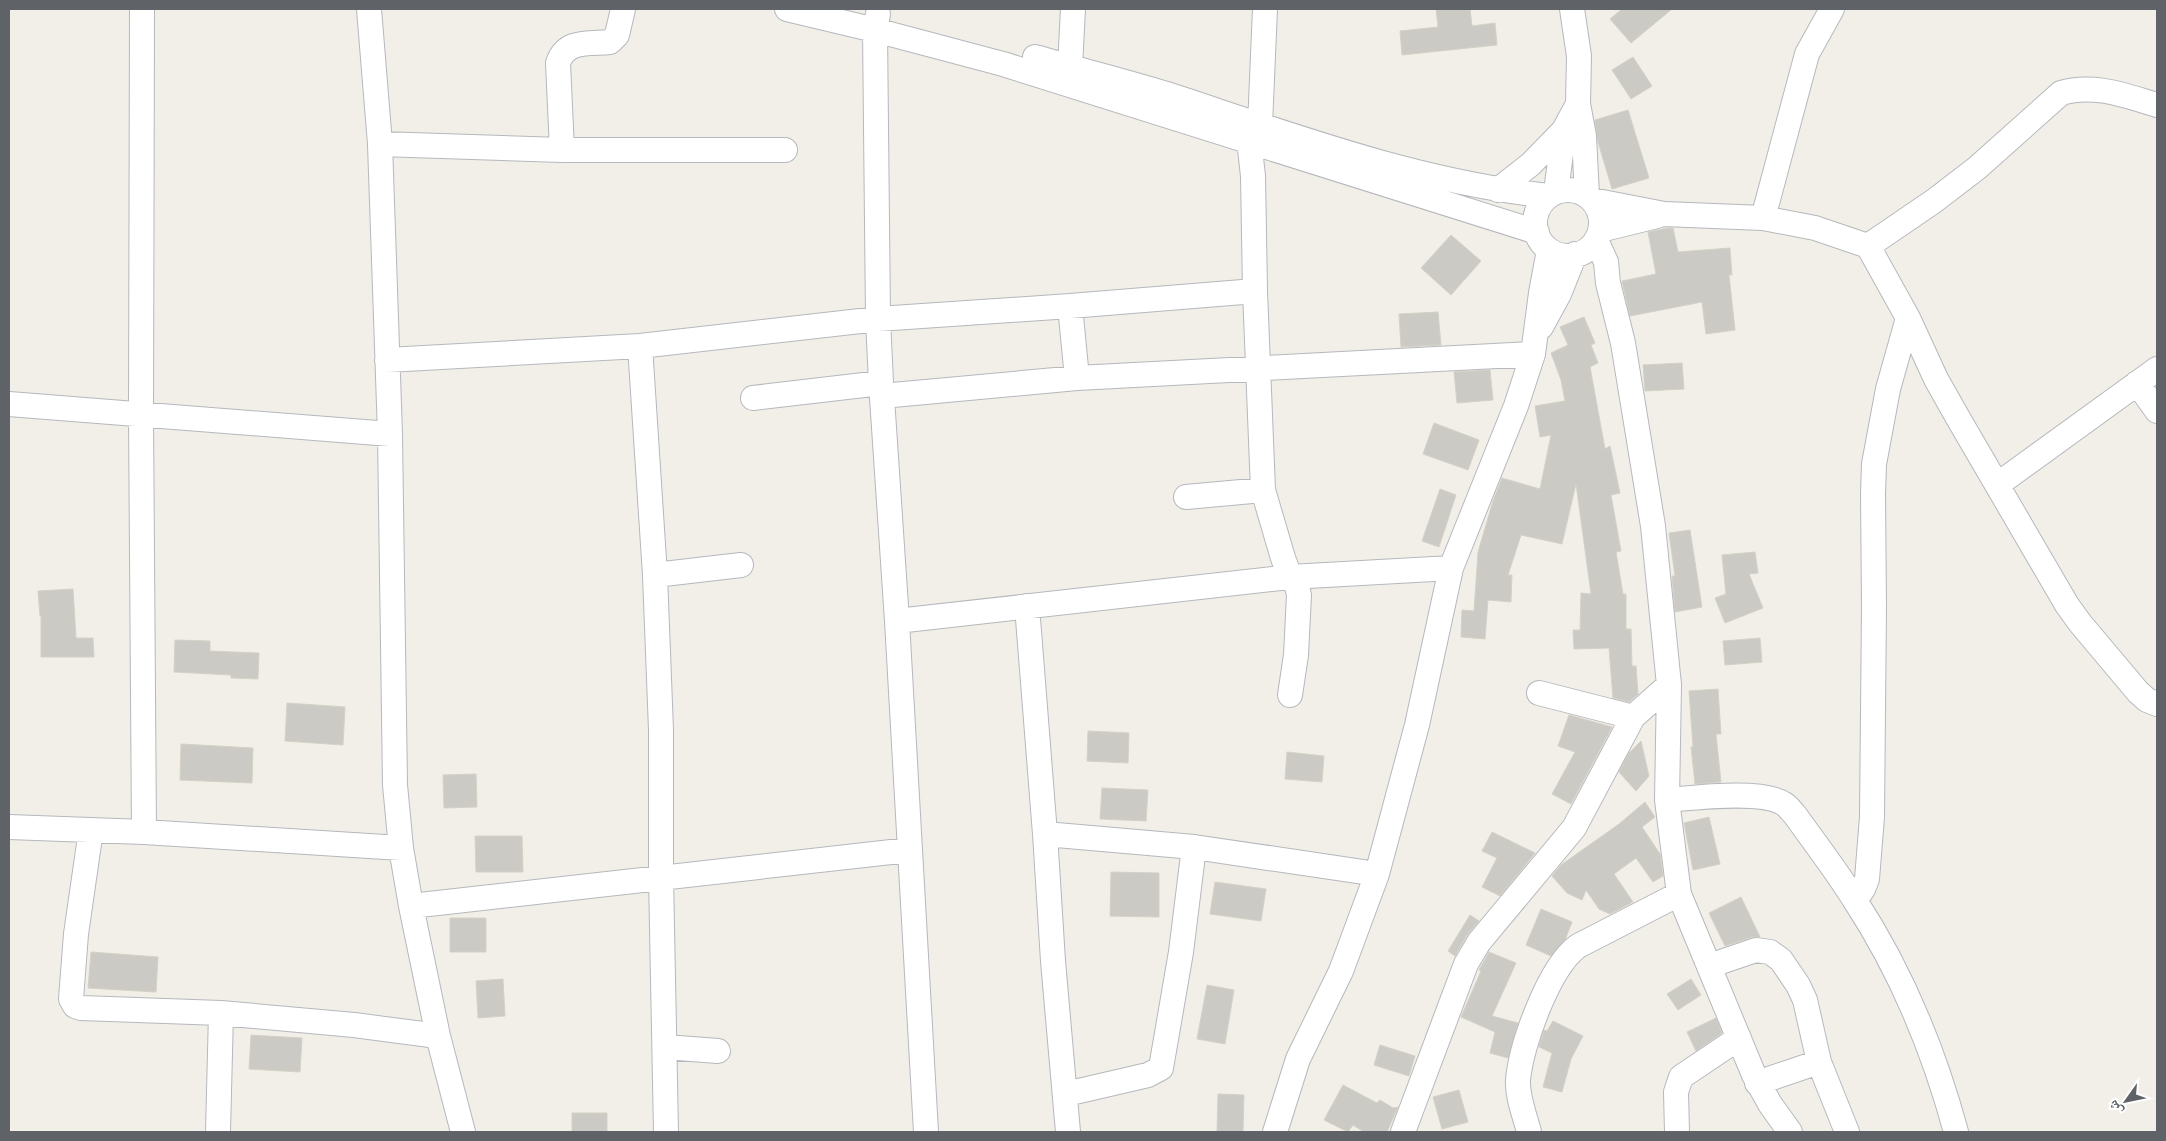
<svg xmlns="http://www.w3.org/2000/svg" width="2166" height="1141" viewBox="0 0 2166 1141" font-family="'Fira Sans','Noto Naskh Arabic',sans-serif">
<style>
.building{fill:#cccac5;stroke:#d6d1c6}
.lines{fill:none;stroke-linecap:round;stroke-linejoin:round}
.minor-casing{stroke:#b5b8bc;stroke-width:26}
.minor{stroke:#fff;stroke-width:24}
</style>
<rect width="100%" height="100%" fill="#f1efe8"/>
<path class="building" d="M1436,9H1470L1472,26L1495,23L1497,45L1402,55L1400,31L1438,27Z
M1622,9H1672L1631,43L1610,19Z
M1633,57L1652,86L1631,99L1612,70Z
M1628,110L1649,178L1612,189L1598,142L1595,120Z
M1668,228H1673L1678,252L1730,248L1732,275H1729L1735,330L1706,334L1702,302L1630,316L1622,281L1656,274L1648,232Z
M1451,235L1481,261L1451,295L1421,268Z
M1438,312L1441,345L1401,347L1399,314Z
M1584,317L1595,343L1591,345L1598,363L1590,367L1605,449L1610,446L1620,493L1611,495L1621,551L1616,552L1623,594H1626V629H1631L1632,666H1636L1638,694L1629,702L1613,698L1609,648L1574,649L1573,630H1580L1581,593L1591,594L1576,484L1562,544L1521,535L1508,575H1512L1511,602L1488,600L1485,639L1461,637L1462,610L1474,611L1478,552L1493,501L1502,478L1540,489L1551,435L1540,437L1535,406L1565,401L1561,380L1551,353L1568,345L1560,327Z
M1682,363L1684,389L1645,391L1643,365Z
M1490,370L1493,400L1457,403L1454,372Z
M1434,423L1479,440L1468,470L1423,454Z
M1440,489L1456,495L1439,547L1422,541Z
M1690,530L1702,607L1675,612L1672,576H1675L1669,533Z
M1755,552L1758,573L1749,574L1763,608L1725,623L1715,598L1726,594L1722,555Z
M73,589L76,638H93L94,657H41V616H40L38,591Z
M1760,638L1762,662L1725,665L1723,641Z
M175,640L210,641V651L259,653L258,679L231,678V675L174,672Z
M1718,689L1721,734H1716L1721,782L1695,784L1691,747H1693L1689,691Z
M287,703L345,707L343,745L285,741Z
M1569,715L1612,727L1571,804L1552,794L1575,752L1558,746Z
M1088,731L1129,733L1128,763L1087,761Z
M1641,741L1649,776L1636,791L1619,772L1629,753Z
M181,744L253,748L252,783L180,780Z
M1287,752L1324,756L1322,782L1285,779Z
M476,774L477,807L444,808L443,775Z
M1102,788L1148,790L1146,821L1100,819Z
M1645,802L1655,817L1642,827L1660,854L1663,876L1653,882L1636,858L1614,874L1633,902L1610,914L1599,909L1586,890L1582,900L1567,893L1552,876L1561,865L1619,824Z
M1709,817L1720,864L1693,870L1684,823Z
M1492,832L1535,853L1500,896L1482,887L1497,858L1482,851Z
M475,836H522L523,872H476Z
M1111,872L1159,873V917L1110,916Z
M1215,882L1266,889L1261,921L1210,914Z
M1741,897L1760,937H1752L1725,946L1709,913Z
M1541,909L1572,922L1565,940L1551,956L1526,945Z
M1470,915L1479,921L1467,935L1455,956L1448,951Z
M450,918H486V952H450Z
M91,952L158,957L156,992L88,988Z
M1489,952L1516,963L1492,1016L1518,1023L1508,1058L1490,1053L1495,1032L1461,1017L1481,971L1479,970Z
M503,979L505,1016L478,1018L476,981Z
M1691,979L1701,995L1678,1010L1667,994Z
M1207,985L1234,990L1225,1044L1197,1039Z
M1716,1018L1722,1033L1696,1051L1687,1032Z
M1553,1021L1583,1036L1571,1059L1562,1092L1543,1087L1552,1053L1539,1047L1544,1030L1547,1031Z
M251,1035L302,1038L300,1072L249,1069Z
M1380,1045L1415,1056L1409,1076L1374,1065Z
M1343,1085L1377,1103L1380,1100L1393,1108L1398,1107L1387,1132H1364L1353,1125L1348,1132L1324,1120Z
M1459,1090L1468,1122L1442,1129L1433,1097Z
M1218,1094L1244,1095L1243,1132H1217Z
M572,1113H607V1132H572Z"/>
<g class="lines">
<g class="minor-casing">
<path id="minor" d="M142,9L141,415L144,832
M369,9L380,144L390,434L395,785L401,848L411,906L438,1036L463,1132
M787,9L875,30L1003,64L1537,232
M1572,9L1579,56L1578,104L1584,136L1587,196
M878,14L875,30L878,319L881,383L897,621L926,1132
M1035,57C1080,70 1125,81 1170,95C1294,136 1418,182 1549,196
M1070,67L1073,9
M1260,125L1265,9
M1249,140L1253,176L1255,291L1263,490L1283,558L1290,577L1297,586L1299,595L1296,655L1290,695
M380,144L562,150H785
M562,150L558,63C566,39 589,44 610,42L617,35L623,9
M1498,190L1531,164L1564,130
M1535 223a33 33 0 1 1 66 0a33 33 0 1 1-66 0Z
M1556,192L1564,130L1578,104
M1592,200L1664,214L1763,218L1815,228L1868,246L1908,318L1936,379L1958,418L2067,605L2080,623L2138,692L2147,700L2157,704
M1763,218L1807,54L1832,9
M1600,230L1657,216
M1596,240L1606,262L1608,283L1623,343L1653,526L1669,685L1667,800L1679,894L1754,1075L1770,1104L1790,1132
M1868,246L1934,201L1977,168L2061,93C2094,83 2126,96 2157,105
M1070,306L1077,378
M1541,327L1559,294L1575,254
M640,346L655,575L661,730V877L666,1132
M387,360L640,346L878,319L1070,306L1255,291
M2137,383L2157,411
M882,396L1077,378L1533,354
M753,398L881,383
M9,404L390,434
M1997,485L2157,369
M1186,497L1263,490
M655,575L741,565
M1027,606L1045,834L1053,961L1068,1132
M897,621L1290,577L1451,568
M1539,693L1633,717
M1667,800C1693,798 1763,789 1784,804C1788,806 1791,811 1795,815C1815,843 1836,870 1854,899C1900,969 1934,1051 1956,1132
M9,827L144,832L401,848
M91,830L76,934L71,999L75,1006L81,1008L221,1013
M1045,834L1194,847L1377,874
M1855,900L1863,889L1867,879L1872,817L1874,606L1873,494L1874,464L1888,389L1908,318
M411,906L909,850
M1709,966L1756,950L1770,952L1781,960L1798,985L1805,1000L1819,1062L1847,1132
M665,1047L718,1051
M1757,1083L1819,1062
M1066,1094L1148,1075L1161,1068L1181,952L1194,847
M218,1132L221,1013L354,1025L438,1036
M1275,1132L1298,1059L1341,971L1377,874L1417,725L1451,568L1516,406L1533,354L1541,293L1549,250
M1403,1132L1466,964L1479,942L1574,828L1633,717L1669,685
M1529,1132C1525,1116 1517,1097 1518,1080C1521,1045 1549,967 1578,946L1679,894
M1677,1132L1676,1092L1681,1077L1739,1038"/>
</g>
<use href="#minor" class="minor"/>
</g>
<rect width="2166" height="1141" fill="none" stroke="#5f6368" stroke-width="20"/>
<g transform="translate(2126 1101) rotate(237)" stroke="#ffffff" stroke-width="4" paint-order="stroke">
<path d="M0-4L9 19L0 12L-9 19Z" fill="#5f6368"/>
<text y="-8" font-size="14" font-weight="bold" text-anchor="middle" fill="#5f6368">ش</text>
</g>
</svg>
